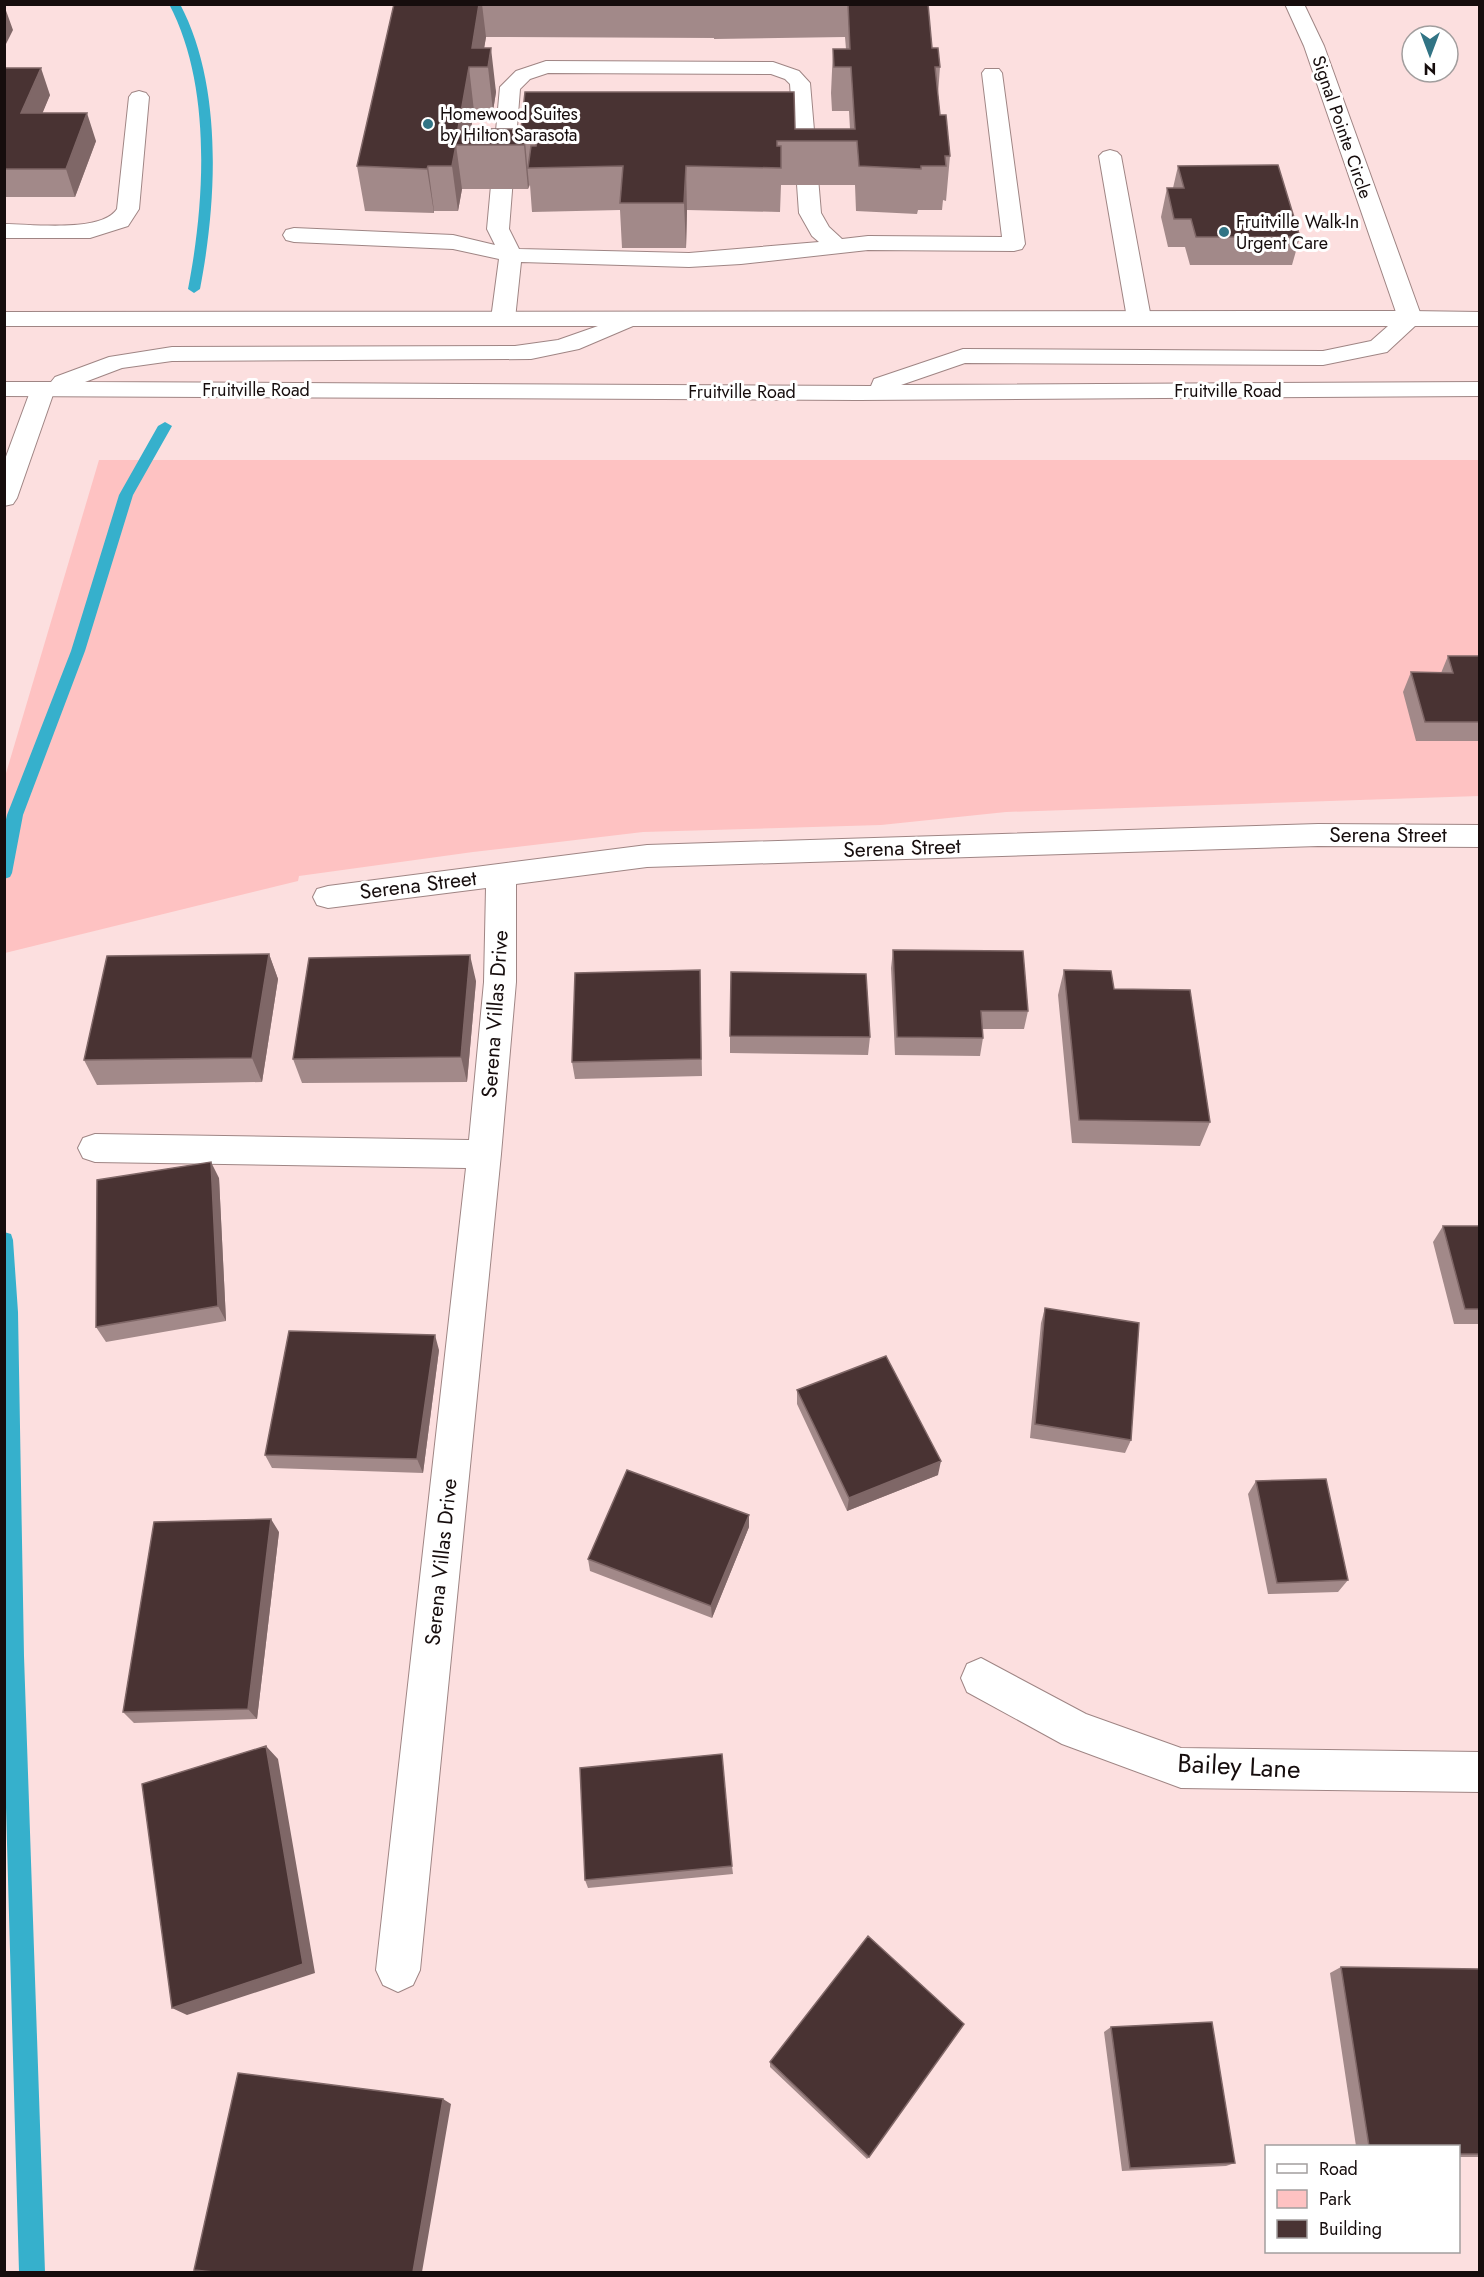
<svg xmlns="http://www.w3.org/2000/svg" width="1484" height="2277" viewBox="0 0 1484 2277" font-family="Jost,sans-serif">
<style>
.green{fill:#fec2c2}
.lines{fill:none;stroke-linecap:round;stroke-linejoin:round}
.stream{fill:#36b0cc;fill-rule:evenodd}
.minor-casing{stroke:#9f8584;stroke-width:2}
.major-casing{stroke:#9f8584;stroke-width:2}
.minor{fill:#fff;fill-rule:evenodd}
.major{fill:#fff;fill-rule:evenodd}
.wall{fill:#a28989;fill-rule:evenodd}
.shaded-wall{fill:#7f6767}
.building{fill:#493333;stroke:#7f6767;stroke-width:1.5}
.poi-dot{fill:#317485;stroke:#fff;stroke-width:2}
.labels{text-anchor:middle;stroke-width:6;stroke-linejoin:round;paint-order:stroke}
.far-poi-label{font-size:18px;fill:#160d0d;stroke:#fff;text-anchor:start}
.far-street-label{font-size:18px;fill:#160d0d;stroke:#fff}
.street-label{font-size:21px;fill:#160d0d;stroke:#fff}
.near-street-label{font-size:26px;fill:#160d0d;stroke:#fff}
</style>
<rect width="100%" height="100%" fill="#fcdfdf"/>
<path class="green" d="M99,460H1479V796L1006,812L881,825L643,832L473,852L299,876L298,881L5,953L4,780Z"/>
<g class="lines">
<path class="stream" d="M169,4H180C223,85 217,201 200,289L194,293L188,289C205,202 212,85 169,4Z
M165,422L172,426L133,495L85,651L23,815L12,873L10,877L4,879V828L7,815L71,651L119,495L158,426Z
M4,1232L11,1234L13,1240L18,1312L24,1656L45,2272H19L4,1736Z"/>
<g class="minor-casing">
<path id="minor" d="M1285,4H1304L1324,46L1422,318L1418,323L1410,325L1402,323L1398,318L1304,46Z
M546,61L773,62L799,71L810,83L821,213L829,227L842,239L868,236L1002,237L982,73L985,69H999L1002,73L1025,244L1022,249L1014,251L868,250L741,264L689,267L521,262L515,319L511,324L503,326L495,324L491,319L499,259L453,249L294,242L286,240L283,235L286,230L294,228L453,235L495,245L487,229L500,87L516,71ZM548,73L771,74L785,79L790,84L799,213L812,236L819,242L689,253L519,249L509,229L520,89L530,79Z
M139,91L146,93L149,97L139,209L128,226L90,238H4V224C32,224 101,233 117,209L129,97L132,93Z
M1110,150L1117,152L1121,156L1151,318L1147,323L1139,325L1131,323L1127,318L1099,156L1103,152Z
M43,382L51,384L55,389L17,498L13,504L4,506V462L31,389L35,384Z
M1318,824L1480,825V847L1318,846L647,867L516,884V982L501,1154L420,1970L413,1985L398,1992L383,1985L376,1970L466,1168L95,1162L83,1158L78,1148L83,1138L95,1134L469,1140L484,982L486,888L328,908L317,905L313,897L317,889L328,886L647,845Z
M981,1658L1086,1714L1181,1748L1480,1752V1792L1181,1788L1062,1744L967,1692L961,1678L967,1664Z"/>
</g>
<g class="major-casing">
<path id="major" d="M1410,311L1480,312V326H1415L1387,352L1323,365L965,363L901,385L1480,382V396L858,400L4,396V382H51L55,377L109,357L172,347L515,346L558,340L598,326H4V312ZM633,326H1388L1371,341L1323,351L963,349L874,379L871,386L85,382L122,368L172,361L531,359L579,349Z"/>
</g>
<use href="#minor" class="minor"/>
<use href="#major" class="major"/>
</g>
<path class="wall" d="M394,4H928L932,48L940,67L938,94L940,115L950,156L946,201L943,200L942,210H918L917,214L856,211L855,185H781L780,212L687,210L686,248H622L620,210L532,212L530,185L528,189H462L458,211H434V213L365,211L357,166ZM486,37L714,38V39L845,37L846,49H833L831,93L832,111H849L850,129H471L474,111H493L496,92L484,48Z
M4,68L50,95L42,113L96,141L75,197H4Z
M1178,166L1300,237L1292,265H1190L1185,247H1168L1161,217L1167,188H1173Z
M1448,656H1479V741H1416L1403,692L1411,672L1441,673Z
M893,950L1028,1011L1024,1029H982L983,1038L980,1056L895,1055L891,968Z
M269,954L278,979L262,1082L97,1085L84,1060Z
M700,970L702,1076L575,1079L572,1062Z
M1064,970L1114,989L1210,1122L1200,1146L1072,1143L1058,995Z
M476,981L467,1082L302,1083L293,1059Z
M730,1036L870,1037L868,1055L730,1053Z
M219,1178L226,1321L106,1342L96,1327Z
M1443,1226H1479V1324H1454L1433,1242Z
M1045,1308L1131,1440L1125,1453L1030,1438L1041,1323Z
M439,1350L423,1473L272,1468L265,1455Z
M797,1390L938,1475L847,1511L797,1404Z
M1256,1481L1348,1580L1338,1592L1268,1594L1248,1494Z
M749,1527L712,1618L590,1571L588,1559Z
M279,1532L257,1719L134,1723L123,1712Z
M732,1866L733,1874L588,1888L585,1880Z
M1341,1967L1479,1969V2157H1458V2146H1356L1330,1973Z
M1111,2027L1235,2163L1226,2166L1122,2171L1104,2032Z
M770,2062L869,2157L867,2159L770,2067Z"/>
<path class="shaded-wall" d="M479,4H482L486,37L481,67L472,48Z
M4,5L13,30L4,48Z
M491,48L496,92L493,111L488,67Z
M469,67L474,111L468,145L458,129Z
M41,68L50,95L31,141L21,113Z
M87,113L96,141L75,197L66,169Z
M525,141L529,185L528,189L524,145Z
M456,145L462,189L458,211L452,166Z
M428,166L434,211V213L427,169Z
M686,166L687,210L686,248L684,203Z
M269,954L278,979L262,1082L252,1058Z
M470,955L476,981L467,1082L461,1057Z
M211,1162L219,1178L226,1321L218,1306Z
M435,1335L439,1350L423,1473L417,1459Z
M941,1461L938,1475L847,1511L849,1498Z
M749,1515V1527L712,1618L711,1606Z
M271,1519L279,1532L257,1719L248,1709Z
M266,1746L278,1759L315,1973L187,2015L172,2008Z
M443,2099L451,2104L422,2272H413Z"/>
<path class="building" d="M394,4H479L472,48H491L488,67H469L458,129H521L525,92H794L795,129H855L851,67H834L833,49H850L848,4H928L932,48H938L940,67H935L940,115H946L950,156H945L946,166H921V169L859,166L857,141H777V146H781V168L686,166L684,203H620L623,166L528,168L531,146H536L537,141H525L524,145H456L452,166H428L427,169L357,166Z
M4,68H41L21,113H87L66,169H4Z
M1278,165L1300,237H1196L1191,219H1174L1167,188H1184L1178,166Z
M1448,656H1479V722H1425L1411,672L1453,673Z
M893,950L1023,951L1028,1011H981L983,1038L897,1037Z
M269,954L252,1058L84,1060L107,956Z
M470,955L461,1057L293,1059L309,958Z
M700,970L701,1059L572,1062L575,973Z
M1064,970L1111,971L1114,989L1190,990L1210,1122L1079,1120Z
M731,972L866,974L870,1037L730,1036Z
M211,1162L218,1306L96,1327L97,1180Z
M1443,1226H1479V1309H1465Z
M1045,1308L1139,1323L1131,1440L1035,1424Z
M289,1331L435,1335L417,1459L265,1455Z
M886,1356L941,1461L849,1498L797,1390Z
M627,1470L749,1515L711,1606L588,1559Z
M1326,1479L1348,1580L1277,1583L1256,1481Z
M271,1519L248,1709L123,1712L154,1522Z
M266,1746L303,1964L172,2008L142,1784Z
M722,1754L732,1866L585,1880L580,1768Z
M868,1936L964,2024L869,2157L770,2062Z
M1341,1967L1479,1969V2154H1458V2146H1369Z
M1212,2022L1235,2163L1130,2168L1111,2027Z
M238,2073L443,2099L413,2272H214L194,2270Z"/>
<g class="poi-dot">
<circle cx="428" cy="124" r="6"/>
<circle cx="1224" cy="232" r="6"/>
</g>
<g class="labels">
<g class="far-poi-label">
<text x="440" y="120">Homewood Suites<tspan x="440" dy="21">by Hilton Sarasota</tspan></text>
<text x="1236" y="228">Fruitville Walk-In<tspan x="1236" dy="21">Urgent Care</tspan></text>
</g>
<g class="far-street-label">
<text transform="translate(1342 127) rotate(71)" y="6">Signal Pointe Circle</text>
<text x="256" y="396">Fruitville Road</text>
<text x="1228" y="397">Fruitville Road</text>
<text x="742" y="398">Fruitville Road</text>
</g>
<g class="street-label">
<text x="1388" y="842">Serena Street</text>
<text transform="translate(902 848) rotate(-2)" y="7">Serena Street</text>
<text transform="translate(418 885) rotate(-7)" y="7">Serena Street</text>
<text transform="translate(495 1014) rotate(-86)" y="7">Serena Villas Drive</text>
<text transform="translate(441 1562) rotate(-84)" y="7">Serena Villas Drive</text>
</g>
<g class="near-street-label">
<text transform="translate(1239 1766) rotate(3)" y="9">Bailey Lane</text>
</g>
</g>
<rect width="1484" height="2277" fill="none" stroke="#160d0d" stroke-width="12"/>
<rect x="1265" y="2145" width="195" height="108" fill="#ffffff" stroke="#a29e9e" stroke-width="1.5"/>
<rect x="1277" y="2164" width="30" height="9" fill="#ffffff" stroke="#a29e9e" stroke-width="1.5"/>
<text x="1319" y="2175" font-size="18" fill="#160d0d">Road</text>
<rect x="1277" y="2190" width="30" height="18" fill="#fec2c2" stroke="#a29e9e" stroke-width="1.5"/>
<text x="1319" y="2205" font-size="18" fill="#160d0d">Park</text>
<rect x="1277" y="2220" width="30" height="18" fill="#493333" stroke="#a29e9e" stroke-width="1.5"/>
<text x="1319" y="2235" font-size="18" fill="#160d0d">Building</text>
<g transform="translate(1430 54) rotate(180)"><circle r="28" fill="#ffffff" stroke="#a29e9e" stroke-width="1.5"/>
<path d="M0-4.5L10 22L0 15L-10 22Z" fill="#317485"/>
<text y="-9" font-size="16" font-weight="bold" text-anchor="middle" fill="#160d0d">N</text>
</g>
</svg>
